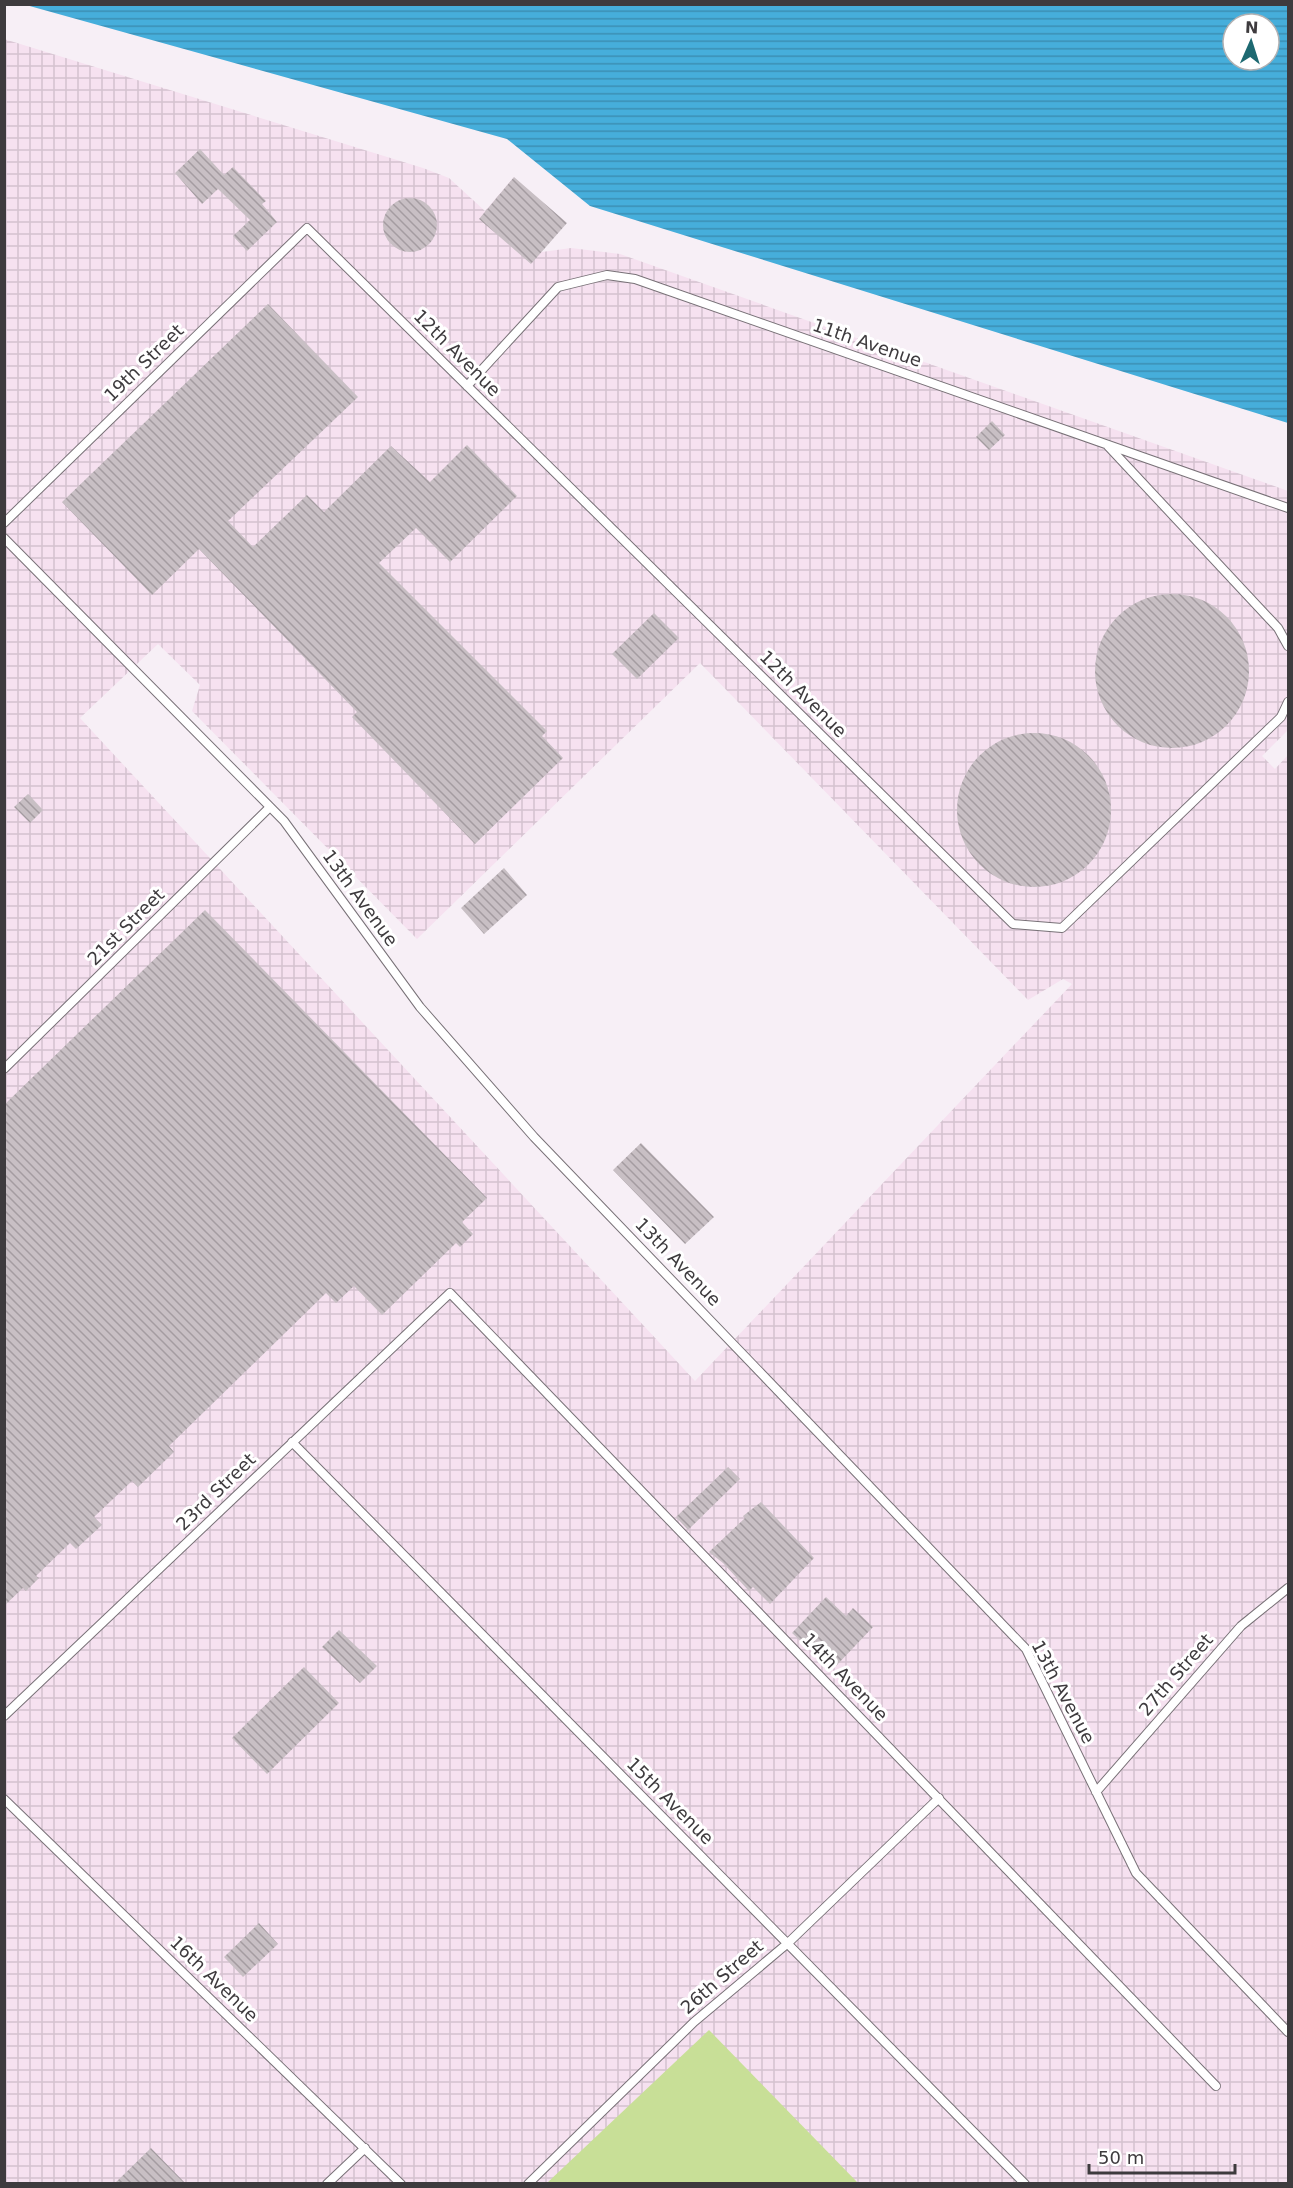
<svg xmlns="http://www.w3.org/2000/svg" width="1293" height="2188" viewBox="0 0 1293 2188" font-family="'DejaVu Sans',sans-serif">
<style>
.industrial{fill:url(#industrial-grid);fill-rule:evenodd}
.park{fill:#c8df97}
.water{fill:url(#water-rules);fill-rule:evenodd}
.building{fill:url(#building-back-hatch)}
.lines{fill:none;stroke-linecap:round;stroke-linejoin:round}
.service-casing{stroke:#787177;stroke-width:10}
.service{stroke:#fff;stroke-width:8}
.labels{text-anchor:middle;stroke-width:6;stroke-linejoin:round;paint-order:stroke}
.street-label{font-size:18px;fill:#3e3b3e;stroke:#fff}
</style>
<defs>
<pattern id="industrial-grid" width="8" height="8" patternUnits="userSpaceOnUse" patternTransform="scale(1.5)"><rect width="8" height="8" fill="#f6e1f0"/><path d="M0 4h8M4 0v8" fill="none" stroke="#d4c2cf"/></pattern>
<pattern id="water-rules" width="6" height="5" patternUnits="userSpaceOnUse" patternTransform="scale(1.5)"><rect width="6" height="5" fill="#46aedb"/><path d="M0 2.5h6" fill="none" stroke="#3c8fb3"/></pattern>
<pattern id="building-back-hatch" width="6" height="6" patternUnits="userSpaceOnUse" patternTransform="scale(1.5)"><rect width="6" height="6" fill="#c8bfc4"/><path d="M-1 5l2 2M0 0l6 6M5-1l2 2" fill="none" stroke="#a49ca1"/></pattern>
</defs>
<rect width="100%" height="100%" fill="#f7eff6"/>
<path class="industrial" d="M4,39L423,168L449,178L485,211L514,177L542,252L571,248L620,254L1288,491V730L1262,756L1275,769L1288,755V2183H5ZM158,644L200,685L192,711L417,939L700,663L1028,1000L1063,979L1072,984L695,1381L80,718Z"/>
<path class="park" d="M709,2030L858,2183H547Z"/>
<path class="water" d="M26,5H1288V423L590,206L507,139ZM1233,24H1269V60H1233Z"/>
<path class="building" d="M200,149L224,175L233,167L266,201L262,204L277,222L247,251L233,236L250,220L218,189L202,204L175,173Z
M514,177L567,223L531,264L479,219Z
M383 225a27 27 0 1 1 54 0a27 27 0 1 1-54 0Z
M268,304L358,397L228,521L253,547L307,495L324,512L391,446L430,482L467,445L517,496L450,562L416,528L379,563L547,731L542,736L563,758L475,844L352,717L357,712L199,549L152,595L62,502Z
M992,421L1005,435L989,450L976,437Z
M1095 671a77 77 0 1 1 154 0a77 77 0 1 1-154 0Z
M654,613L679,638L637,679L612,654Z
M957 810a77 77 0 1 1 154 0a77 77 0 1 1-154 0Z
M28,794L43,810L30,823L14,807Z
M504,868L527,895L484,934L461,908Z
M205,910L487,1198L462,1222L473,1234L460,1247L456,1243L382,1315L354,1286L336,1303L326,1293L169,1446L174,1452L138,1487L132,1481L94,1517L102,1525L76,1549L70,1543L36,1576L39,1578L26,1591L23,1588L4,1606V1105Z
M641,1143L714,1217L685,1244L613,1170Z
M728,1467L740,1479L688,1530L676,1517Z
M761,1502L814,1558L770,1604L753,1587L749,1591L723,1563L709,1552L745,1518L743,1516Z
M826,1597L846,1616L853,1608L873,1627L836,1666L809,1640L805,1645L792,1633Z
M339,1630L377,1666L360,1683L322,1647Z
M304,1667L339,1703L267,1774L232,1738Z
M259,1923L278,1944L243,1977L224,1957Z
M151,2148L186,2184H114Z"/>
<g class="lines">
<g class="service-casing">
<path id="service" d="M467,386L558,287L607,275L635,279L1288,508
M1108,446L1278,628L1288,646
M4,523L307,228L1013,924L1062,928L1281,717L1288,702
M4,538L284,821L420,1007L534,1137L1026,1649L1136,1873L1288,2032
M4,1069L270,807
M292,1442L1025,2184
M4,1716L450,1293L1216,2086
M1096,1792L1241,1626L1288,1588
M4,1799L401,2184
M327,2184L365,2148
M528,2184L694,2022L788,1943L939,1798"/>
</g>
<use href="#service" class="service"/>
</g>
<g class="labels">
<g class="street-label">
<text transform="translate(867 343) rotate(19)" y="6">11th Avenue</text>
<text transform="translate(457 353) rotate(45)" y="6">12th Avenue</text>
<text transform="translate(144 363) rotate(-44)" y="6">19th Street</text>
<text transform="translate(803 694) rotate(45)" y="6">12th Avenue</text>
<text transform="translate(360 898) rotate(54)" y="6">13th Avenue</text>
<text transform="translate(126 927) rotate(-45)" y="6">21st Street</text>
<text transform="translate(678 1262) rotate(46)" y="6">13th Avenue</text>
<text transform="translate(216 1492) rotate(-44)" y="6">23rd Street</text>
<text transform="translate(1176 1675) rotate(-49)" y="6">27th Street</text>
<text transform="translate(845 1677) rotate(46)" y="6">14th Avenue</text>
<text transform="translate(1063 1692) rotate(62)" y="6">13th Avenue</text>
<text transform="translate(670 1801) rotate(45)" y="6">15th Avenue</text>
<text transform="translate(722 1977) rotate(-41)" y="6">26th Street</text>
<text transform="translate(214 1979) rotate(44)" y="6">16th Avenue</text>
</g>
</g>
<rect width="1293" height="2188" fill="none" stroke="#3e3b3e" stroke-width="12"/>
<g transform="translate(1251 42) rotate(3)"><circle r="28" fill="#ffffff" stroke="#b2b1b2" stroke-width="1.5"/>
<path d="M0-4.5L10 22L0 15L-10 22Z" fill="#1d6971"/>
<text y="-9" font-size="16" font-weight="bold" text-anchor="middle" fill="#3e3b3e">N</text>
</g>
<path d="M1089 2164v9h146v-9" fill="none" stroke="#3e3b3e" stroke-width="3"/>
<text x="1098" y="2164" font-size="18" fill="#3e3b3e" stroke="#ffffff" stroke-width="4.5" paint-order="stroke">50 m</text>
</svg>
